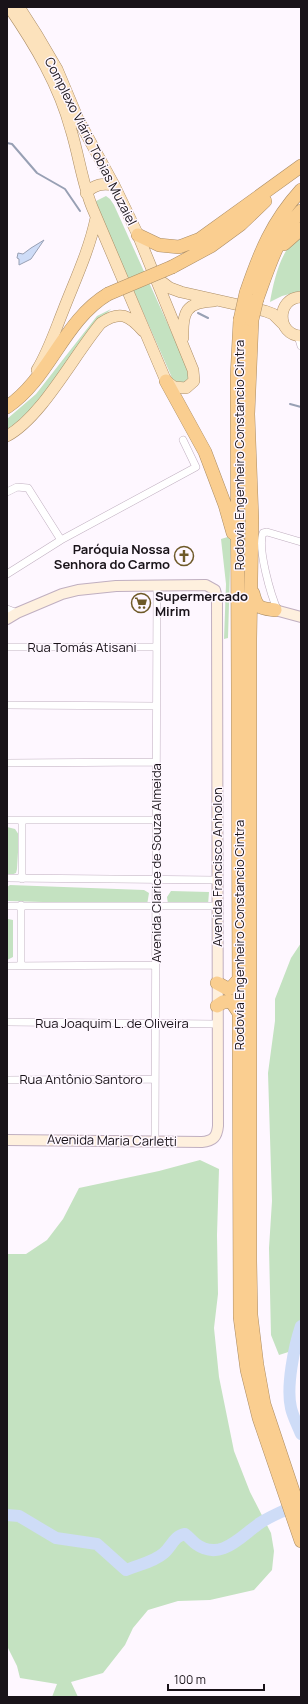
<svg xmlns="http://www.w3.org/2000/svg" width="308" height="1704" viewBox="0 0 308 1704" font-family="Manrope,sans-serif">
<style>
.green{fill:#c4e2c1}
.water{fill:#cedcf7;stroke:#98a0b4}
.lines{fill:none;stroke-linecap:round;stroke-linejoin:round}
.stream{stroke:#98a0b4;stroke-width:2}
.river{stroke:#cedcf7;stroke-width:12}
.street-casing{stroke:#c0afc0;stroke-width:8}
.secondary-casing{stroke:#c0afc0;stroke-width:12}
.primary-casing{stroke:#ab8d66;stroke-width:12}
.highway-casing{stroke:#ab8d66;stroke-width:14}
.street{stroke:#fff;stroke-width:7}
.secondary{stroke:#fef0de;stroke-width:10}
.primary{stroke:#fce2bc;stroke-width:11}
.highway{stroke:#face90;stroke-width:13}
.highway-bridge-casing{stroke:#ab8d66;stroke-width:14;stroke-linecap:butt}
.highway-bridge{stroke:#face90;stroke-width:13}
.labels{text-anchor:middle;stroke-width:3;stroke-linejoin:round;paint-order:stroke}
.street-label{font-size:13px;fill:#191319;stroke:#fef7ff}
.poi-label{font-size:13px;font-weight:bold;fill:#191319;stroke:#fef7ff;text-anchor:end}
</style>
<rect width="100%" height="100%" fill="#fef7ff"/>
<path class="green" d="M106,196L110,199L114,205L189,371V379L180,384L173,380L97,208L96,201Z
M301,234V291L282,296L270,302C273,285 278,262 288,248C291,243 297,239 301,234Z
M111,309L92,328L45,393L31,409L7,431V419L36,394L97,316Z
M231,536L228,638L224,639L226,584L221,539Z
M7,827L15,829L19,835L17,869L16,873L11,875H7Z
M10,885L144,890L149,893L147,905L8,901L7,887Z
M171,891L209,892L208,905L168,904L167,897Z
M8,919L13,920V957L7,960Z
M301,943V1348L279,1355L271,1335L269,1248L272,1201L268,1073L275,1021V999L291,958Z
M200,1160L219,1169L217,1235L218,1294L214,1328L219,1377L234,1451L250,1492L271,1533L274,1551L272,1570L254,1590L210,1600L178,1601L148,1610L133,1628L125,1645L103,1673L71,1682L78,1697H52L57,1684L20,1678L17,1666L7,1646V1254H26L47,1240L63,1219L79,1188L159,1171Z"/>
<path class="water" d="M44,240L31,259L19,265V259L17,258L18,253L23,254L31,248Z"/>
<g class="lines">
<path class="stream" d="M7,143L12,144L37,173L65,189L80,211
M198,313L208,318
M290,404L301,407"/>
<path class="river" d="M301,1326C294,1347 286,1387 291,1408C293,1417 298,1426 301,1434
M7,1515L19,1516L56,1538L97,1544L126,1570C138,1565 154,1562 164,1553C172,1546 174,1536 185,1534C189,1537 192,1541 196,1544C221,1562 241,1536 260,1523C272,1515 286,1510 299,1504"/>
<g class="street-casing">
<path id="street" d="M298,336L301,346
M7,492L17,487L28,488L61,540
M7,574L61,540L196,467L183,440
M7,609L17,613
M278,611C271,596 257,548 263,533L267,532L301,542
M7,647H156
M7,705L156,706
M7,763L156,762
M7,820H156
M7,878L217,880
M22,879V820
M21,905V966
M7,906H217
M7,966L155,965
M7,1022L217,1024
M7,1080L154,1079
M155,1140L157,585"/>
</g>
<g class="secondary-casing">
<path id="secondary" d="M275,610L301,617
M7,619L17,613L62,594L78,590L116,586L206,585L215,590L217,598L218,1126C217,1137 213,1141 202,1142L7,1140"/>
</g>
<g class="primary-casing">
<path id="primary" d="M9,7C35,45 59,85 71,130C79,156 82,182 92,207L166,381L174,387L186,388L194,381L193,370L138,235L114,185L78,119L57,69L37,35L19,7
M86,193C95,184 103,183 114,185
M157,278L170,288L181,292L265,311L273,314L283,324
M301,297C276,298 276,335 301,336
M183,338C182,312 186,302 214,301
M37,370C48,352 55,331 63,311C75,280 89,251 96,218
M7,436C42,417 74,355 101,323C120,310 129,315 143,331"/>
</g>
<g class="highway-casing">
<path id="highway" d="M138,235L159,245L179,247L200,239L301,166
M284,244L301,229
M172,267L211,246L241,224L265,201
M246,293C260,252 272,222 301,190
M257,299C268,269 278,235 301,211
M240,320L237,376L240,1317L247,1370L259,1418L301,1541
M252,320L248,414L252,519L250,639V1261L251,1315L257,1365L264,1404L301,1515
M166,381L205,452L225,505L233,533
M7,407C50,378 63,321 108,294
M253,593C257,609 260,608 275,610
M217,983L228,989L232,987L239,979
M217,1006L223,1002L231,1001L239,1013"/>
</g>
<use href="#street" class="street"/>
<use href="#secondary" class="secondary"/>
<use href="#primary" class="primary"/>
<use href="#highway" class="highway"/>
<g class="highway-bridge-casing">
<path id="highway-bridge" d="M108,294L172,267
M240,320L246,293
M252,320L257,299"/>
</g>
<use href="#highway-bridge" class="highway-bridge"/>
</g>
<defs>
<g id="church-ring" transform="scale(1)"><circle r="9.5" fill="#fef7ff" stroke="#6e5928" stroke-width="1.5"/><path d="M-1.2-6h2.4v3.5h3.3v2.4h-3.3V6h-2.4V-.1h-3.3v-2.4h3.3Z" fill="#6e5928"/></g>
<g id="supermarket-ring" transform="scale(1)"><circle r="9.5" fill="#fef7ff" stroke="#6e5928" stroke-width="1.5"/><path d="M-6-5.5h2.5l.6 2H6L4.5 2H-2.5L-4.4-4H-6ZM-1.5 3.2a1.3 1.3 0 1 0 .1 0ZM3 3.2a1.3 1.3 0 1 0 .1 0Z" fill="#6e5928"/></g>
</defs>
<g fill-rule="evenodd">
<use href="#church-ring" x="184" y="556"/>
<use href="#supermarket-ring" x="141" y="603"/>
</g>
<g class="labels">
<g class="street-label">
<text transform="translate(91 141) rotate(63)" y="5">Complexo Viário Tobias Muzaiel</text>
<text transform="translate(239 455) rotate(-90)" y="5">Rodovia Engenheiro Constancio Cintra</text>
<text x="82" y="652">Rua Tomás Atisani</text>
<text transform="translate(156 863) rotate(-90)" y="5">Avenida Clarice de Souza Almeida</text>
<text transform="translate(217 867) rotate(-90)" y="5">Avenida Francisco Anholon</text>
<text transform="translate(239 935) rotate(-90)" y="5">Rodovia Engenheiro Constancio Cintra</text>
<text x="112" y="1028">Rua Joaquim L. de Oliveira</text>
<text x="81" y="1084">Rua Antônio Santoro</text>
<text transform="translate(112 1140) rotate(1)" y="5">Avenida Maria Carletti</text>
</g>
<g class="poi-label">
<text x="170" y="554">Paróquia Nossa<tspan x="170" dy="15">Senhora do Carmo</tspan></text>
<text x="155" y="601" text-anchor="start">Supermercado<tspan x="155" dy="15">Mirim</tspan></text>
</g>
</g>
<rect width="308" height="1704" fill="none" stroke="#191319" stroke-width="16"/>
<path d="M168 1684v6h96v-6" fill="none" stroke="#191319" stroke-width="2"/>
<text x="174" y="1684" font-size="12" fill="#191319" stroke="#fef7ff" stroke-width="3" paint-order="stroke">100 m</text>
</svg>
